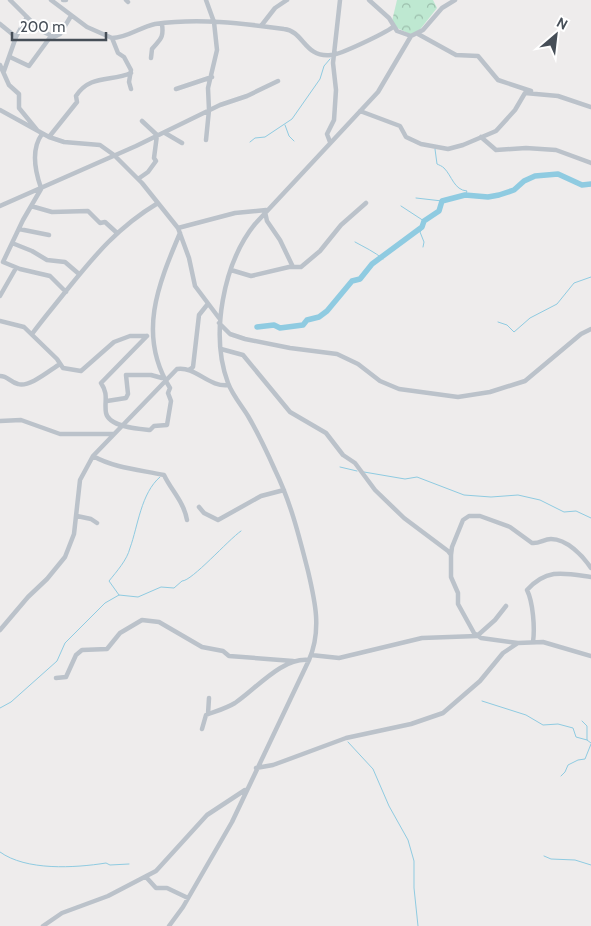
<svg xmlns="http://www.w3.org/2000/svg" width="591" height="926" viewBox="0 0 591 926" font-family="Cabin,sans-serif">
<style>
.forest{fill:url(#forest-crowns)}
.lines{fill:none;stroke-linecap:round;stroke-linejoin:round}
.stream{stroke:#8fcbe1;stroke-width:1}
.river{stroke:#8fcbe1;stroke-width:5.5}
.minor{stroke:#bbc2ca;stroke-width:4.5}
</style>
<defs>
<pattern id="forest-crowns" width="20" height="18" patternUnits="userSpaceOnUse" patternTransform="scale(1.25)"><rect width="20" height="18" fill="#bee8d1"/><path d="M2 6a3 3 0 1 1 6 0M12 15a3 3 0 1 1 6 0" fill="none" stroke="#9cbeac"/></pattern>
</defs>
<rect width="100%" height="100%" fill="#eeecec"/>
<path class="forest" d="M397,0H433L437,8L418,32L412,35L395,27L392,21Z"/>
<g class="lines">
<path class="stream" d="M285,125L289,136L294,141
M250,142L255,138L265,137L292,119L320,79L324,66L330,59
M435,149L437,164C439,165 442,166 444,168C452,176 454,190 467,191L465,195
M416,198L442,201
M401,206L424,221L423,228L420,232L424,242L423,247
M355,242C364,247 375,252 383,259
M498,322L507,325L514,332L530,318L557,304L574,283L591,277
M340,467L357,471
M364,472L405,479L417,477L464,495L491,497L518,495L540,500L564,512L576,511L591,518
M119,595L109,581C117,571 127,560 130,548C138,526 141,493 160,477
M482,701L526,715L543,725L558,724L573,728L576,737L587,740
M0,708L11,702L57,661L65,643L105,603L119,595L138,597L161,587L174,588L182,581C192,581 228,540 241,531
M582,721L587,726V740L591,743
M348,742L373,769L389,806L408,840L414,861V888L418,926
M561,776L565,772L568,765L578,760L585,759L591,744
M0,852C26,871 75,868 106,863L110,865L129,864
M544,856L551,859L575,860L591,865"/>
<path class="river" d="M257,327L274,325L280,328L303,325L307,320L319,317L327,311L352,281L360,279L372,264L422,227L424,221L439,211L442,201L465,195L488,197L499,195L514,190L524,181L535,176L558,174L582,185L591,184"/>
<path class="minor" d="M10,0L40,30L54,37L60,34L71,16
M51,0L87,27L112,38C127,38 140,27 155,24C198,18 241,23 284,29C304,31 304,58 331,55C340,55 385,33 393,27
M63,0H66
M126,0L128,2
M369,0L389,18L397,31L411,36
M0,24L16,37
M261,26L275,8L287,0
M418,34L456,55L478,56L498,80L531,91
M112,38L118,53L124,57L131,70L129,82L131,89
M10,57L29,66L51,36
M151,58L152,49C160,39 164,39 162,24
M0,65L9,85L19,94V108L37,130
M4,71L16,37L27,17
M176,89L212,77
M0,110L49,137L64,142L100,145L114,155L142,183L178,228L189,258L195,286L219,318
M360,111L400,126L406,137L421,144L448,149L463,145L496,131L515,110L525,93L558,96L591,107
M165,133L182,143
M49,137L77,102L76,96C90,74 112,82 131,73
M481,137L496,150L526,148L556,150L591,163
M206,140L209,110L208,88L217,50L214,22L206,0
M330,142L327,134L334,120L336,90L333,63L340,0
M138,179L148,172L156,161L154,158L157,135L142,121
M41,188C35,171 31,149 42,134
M41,189L23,220L3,262L20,269L50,276L66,292
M0,206L136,146L220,105L247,96L278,81
M31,206L52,212L88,211L100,223L105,222L116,232
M265,212L267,221L280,240L293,267
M178,228L235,213L266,210
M19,229L49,235
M12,243L32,251L47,260L65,262L79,274
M231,270L251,276L289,267H301L320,251L341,225L366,203
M0,296L16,268
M0,321L24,327L57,359L63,368L81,371L114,342L130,336H147
M219,323L230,334L245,339L290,348L337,354L358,364L380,381L399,389L458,397L490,392L525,381L581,334L591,329
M32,334C43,319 55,305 66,291C95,255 118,227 158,203
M147,336L101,383C109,395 104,401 106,413C109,427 138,429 150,430L154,426L167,425L171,401L168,393L170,388C137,335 158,285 180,233
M221,349L243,355L290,412L326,433L343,455L355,463L375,490L404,518L448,551L451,555V577L458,593V604L474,633L481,638L518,643
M189,370L193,367L199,315L207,305
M0,376C8,376 10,382 18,384C29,388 50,370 60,364
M107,401L126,398L128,394L126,375H151L162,378
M0,421L21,420L60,434H113
M93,456C114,468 141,470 164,475C171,490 184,502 187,520
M199,507L204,513L218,520L261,496L284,490
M77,516L91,519L97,523
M451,555L452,547L463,520L469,516H480L510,527L532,543C539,544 544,539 551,539C567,539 583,556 591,568
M0,630L28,597L47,579L65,557L74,534L80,480L93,456L177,369C196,366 209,388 229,385
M533,642C535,628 533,602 527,590C547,568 564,573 591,577
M311,655L339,658L422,638L477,636L495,620L506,606
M56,678L66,677L76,655L82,650L107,649L120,633L142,620L159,622L202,647L223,651L229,656L293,661
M208,714L209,698
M202,729L206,715C216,711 225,709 235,703C256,689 282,657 309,660
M256,768L273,765L346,738L411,724L443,713L480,681L503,653L518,643L543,642L591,656
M146,877L156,888H167L188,898
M43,926L62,913L108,896L156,871L207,815L245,790
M169,926L183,907L232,822L309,660C322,630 315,601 308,571C299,536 291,503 275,470C267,452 258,433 248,416C241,405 232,394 228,383C210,335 223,264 255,224L378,92L411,36L423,30L442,8L455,0"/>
</g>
<g transform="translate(556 35) rotate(28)" stroke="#ffffff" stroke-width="4" paint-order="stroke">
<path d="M0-4L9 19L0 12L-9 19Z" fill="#464e57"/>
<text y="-8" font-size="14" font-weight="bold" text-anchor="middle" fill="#464e57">N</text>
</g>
<path d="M12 32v8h94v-8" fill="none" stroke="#464e57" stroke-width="2.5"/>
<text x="20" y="32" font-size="15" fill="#464e57" stroke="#ffffff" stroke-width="4" paint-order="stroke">200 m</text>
</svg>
